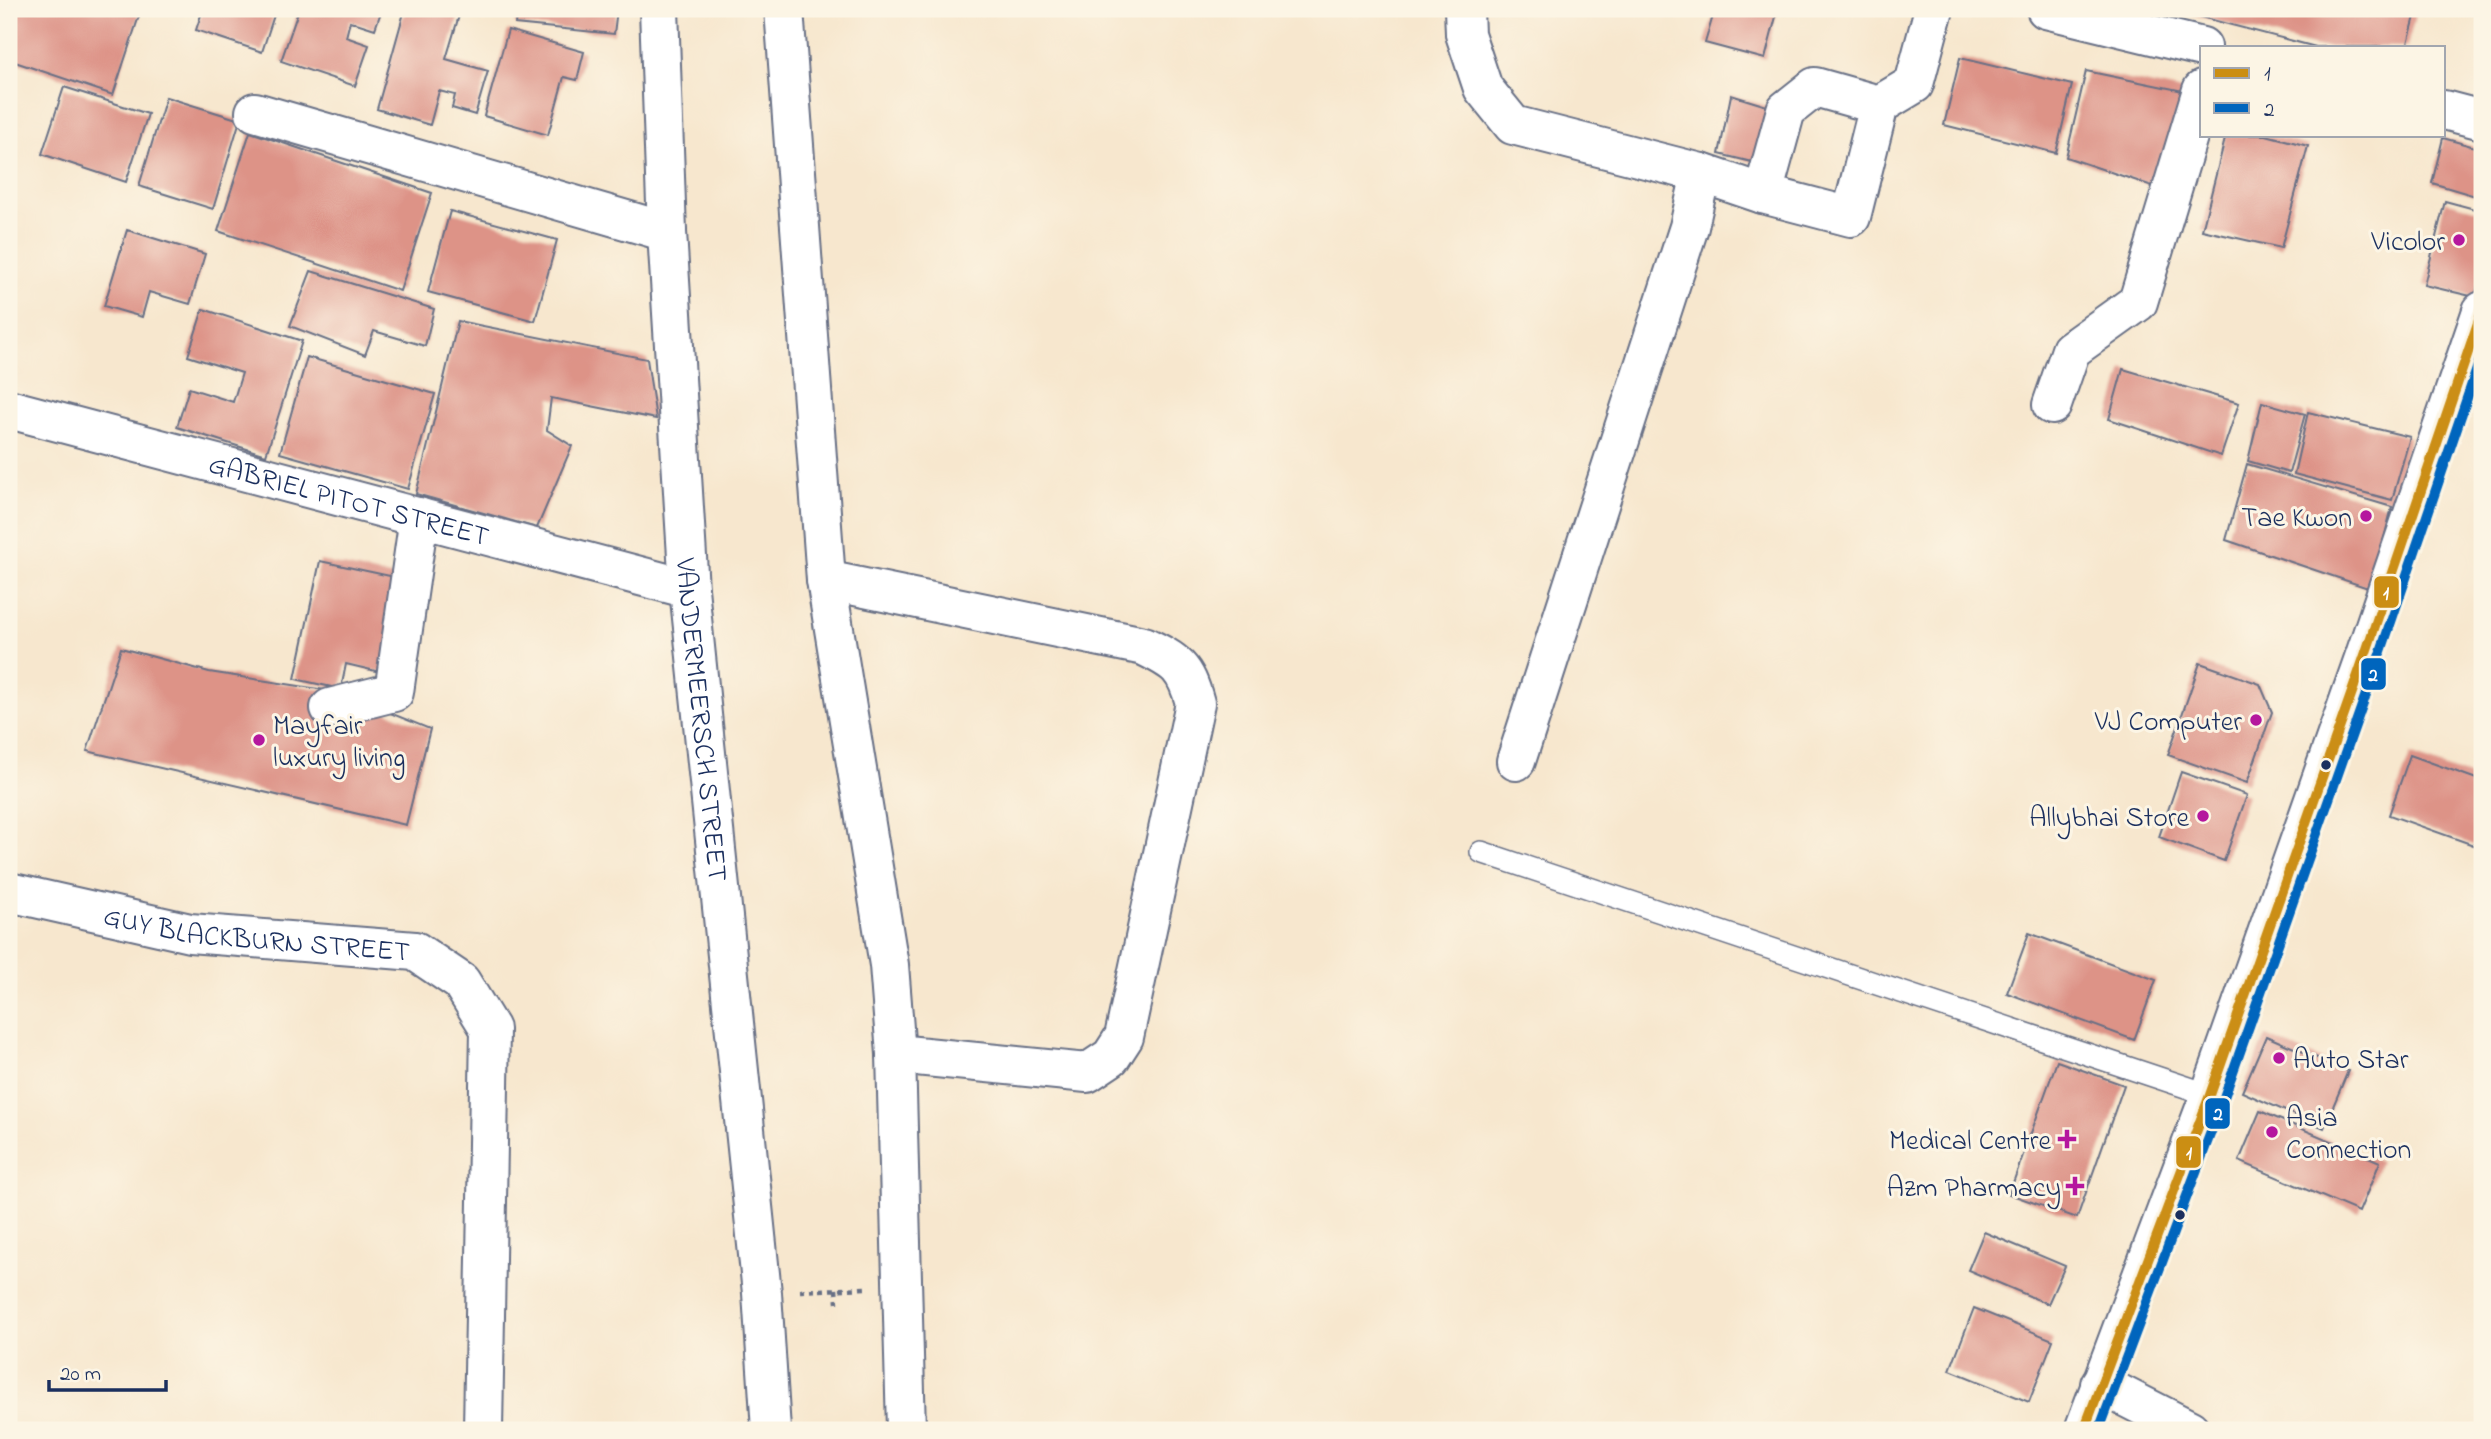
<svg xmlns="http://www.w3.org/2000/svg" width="2491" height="1439" viewBox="0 0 2491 1439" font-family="'Indie Flower',sans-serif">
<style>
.building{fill:#dd9387}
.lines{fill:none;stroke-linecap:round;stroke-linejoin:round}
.lane-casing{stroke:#686f85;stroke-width:24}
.street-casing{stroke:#686f85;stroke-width:42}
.secondary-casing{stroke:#686f85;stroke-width:42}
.primary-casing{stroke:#686f85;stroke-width:42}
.path{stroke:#686f85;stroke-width:4.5;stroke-dasharray:5 5;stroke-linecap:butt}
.lane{stroke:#fff;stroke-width:21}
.street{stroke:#fff;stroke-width:38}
.secondary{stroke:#fff;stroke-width:38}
.primary{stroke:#fff;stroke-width:38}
.bus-1-casing{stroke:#fcf5e5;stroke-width:16}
.bus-2-casing{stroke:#fcf5e5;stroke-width:16}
.bus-1{stroke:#cb8e13;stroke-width:10}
.bus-2{stroke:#0065bd;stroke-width:10}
.poi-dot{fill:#b5179e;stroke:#fcf5e5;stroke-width:2.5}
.bus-dot{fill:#1b2f5e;stroke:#fcf5e5;stroke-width:2.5}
.labels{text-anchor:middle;stroke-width:6;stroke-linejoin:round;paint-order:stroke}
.poi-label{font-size:28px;fill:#1b2f5e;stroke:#fcf5e5;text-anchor:end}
.street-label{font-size:28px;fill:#1b2f5e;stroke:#fcf5e5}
.line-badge{stroke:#fcf5e5;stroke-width:2.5}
.badge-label{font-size:19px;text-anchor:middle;font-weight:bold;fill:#fff}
</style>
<rect width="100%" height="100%" fill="#fcf5e5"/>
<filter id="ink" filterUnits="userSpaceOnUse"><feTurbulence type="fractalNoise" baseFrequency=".0143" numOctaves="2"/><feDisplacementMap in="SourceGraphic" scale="14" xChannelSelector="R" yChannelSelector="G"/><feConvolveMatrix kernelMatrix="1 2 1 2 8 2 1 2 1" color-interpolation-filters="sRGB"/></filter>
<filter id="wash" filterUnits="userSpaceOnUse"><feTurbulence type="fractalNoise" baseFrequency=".00686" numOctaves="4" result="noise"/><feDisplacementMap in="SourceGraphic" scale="28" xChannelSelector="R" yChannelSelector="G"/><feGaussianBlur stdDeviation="1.57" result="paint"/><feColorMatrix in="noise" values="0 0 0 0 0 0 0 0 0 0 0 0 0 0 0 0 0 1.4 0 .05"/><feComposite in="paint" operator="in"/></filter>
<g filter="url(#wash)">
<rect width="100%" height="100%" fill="#f7e7ce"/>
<g id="blocks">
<path class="building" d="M18,9H128L140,13L113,95L9,60V38Z
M203,9H276L262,52L196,30Z
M299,9H382L375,29L350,21L346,37L369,45L355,86L281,61Z
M405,9H461L446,59L488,71L475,115L452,108L455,95L439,91L430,125L377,109Z
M517,9H617L614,34L515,24Z
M1715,9H1778L1765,59L1705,43Z
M2170,9H2417L2407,47H2316Z
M508,30L584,52L577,80L564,77L548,135L484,116Z
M1960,58L2072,85L2056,153L1944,125Z
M2086,71L2193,93L2167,191L2066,157Z
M64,87L148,114L126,182L42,154Z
M1731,95L1770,107L1756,163L1719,154Z
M166,97L240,120L213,209L139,186Z
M250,132L432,193L400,291L218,231Z
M2226,135H2266L2308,146L2281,248L2202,230Z
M2443,138L2482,149V198L2432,183Z
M2445,201L2482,211V269L2475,297L2424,285Z
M450,211L557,240L535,321L428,292Z
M127,230L205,254L190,304L149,292L142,317L104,306Z
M311,271L434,309L425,346L374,331L365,355L290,326Z
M203,309L302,341L266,455L177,427L189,388L233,402L242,373L188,356Z
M458,321L647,359L656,419L551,398L547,430L572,446L537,528L416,494Z
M307,357L435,394L408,489L280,453Z
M2123,369L2239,403L2221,456L2109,419Z
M2262,402L2305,414L2289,473L2248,461Z
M2308,412L2410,437L2392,500L2294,474Z
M2247,464L2392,507L2371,589L2226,540Z
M320,561L404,579L384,673L346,664L341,689L295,679Z
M121,648L209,672L338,692L430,729L406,825L87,751Z
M2200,663L2260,684L2272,712L2247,783L2168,755Z
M2410,755L2482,781V848L2389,815Z
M2181,772L2247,795L2224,861L2159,837Z
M2029,933L2156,980L2134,1040L2007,993Z
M2266,1036L2348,1071L2324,1128L2242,1092Z
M2057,1061L2124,1085L2077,1218L2009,1194Z
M2260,1111L2380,1162L2359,1212L2239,1161Z
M1984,1232L2065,1266L2048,1304L1968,1270Z
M1974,1308L2053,1340L2029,1402L1950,1370Z"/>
</g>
</g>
<g filter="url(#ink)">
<use href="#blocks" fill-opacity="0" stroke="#686f85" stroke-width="2"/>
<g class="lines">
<g class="lane-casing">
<path id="lane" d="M1481,852L2210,1095"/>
</g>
<g class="street-casing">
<g id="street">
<path d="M784,9L826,580L889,965L896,1054L906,1430"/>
<path d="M1464,9L1465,34L1483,88L1513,125L1701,173L1689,227L1516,761"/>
<path d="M1879,105L1815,87L1786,110L1763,194L1851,217L1879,105L1914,84L1934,9"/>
<path d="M255,112L667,232"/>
<path d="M1701,173L1763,194"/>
<path d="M2052,405L2071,350L2138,302L2202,90"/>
<path id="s1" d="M9,409L689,589"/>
<path d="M826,580L1144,646C1177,662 1185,667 1195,703L1124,1037L1111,1057L1087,1073L896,1054"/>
<path d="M330,708L394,692L419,517"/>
<path id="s2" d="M9,892L190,933L415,951L461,982L490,1029L483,1430"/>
<path d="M2100,1384L2190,1430"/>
</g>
</g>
<g class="secondary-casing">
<path id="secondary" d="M2046,9L2202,47
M2444,110L2482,120"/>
</g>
<g class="primary-casing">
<g id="primary">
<path id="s3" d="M659,9L667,232L689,589L762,1293L771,1430"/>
<path d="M2084,1430L2210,1095L2364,658L2482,311"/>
</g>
</g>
<path class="path" d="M836,1289L837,1303
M800,1291L865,1288"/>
<use href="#lane" class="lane"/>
<use href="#street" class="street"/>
<use href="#secondary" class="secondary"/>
<use href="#primary" class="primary"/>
<g class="bus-1-casing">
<path id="bus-1" d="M2084,1430L2210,1095L2364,658L2482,311"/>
</g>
<g class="bus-2-casing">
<path id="bus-2" d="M2099,1430L2223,1100L2377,663L2482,354"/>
</g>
<use href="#bus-1" class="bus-1"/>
<use href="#bus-2" class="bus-2"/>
</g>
</g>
<g class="poi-dot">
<circle cx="2459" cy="240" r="7"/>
<circle cx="2366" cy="516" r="7"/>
<circle cx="2256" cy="720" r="7"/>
<circle cx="259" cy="740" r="7"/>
<circle cx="2203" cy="816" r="7"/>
<circle cx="2279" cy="1058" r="7"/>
<circle cx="2272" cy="1132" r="7"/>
<path d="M2063.5 1128.5h7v7h7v7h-7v7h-7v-7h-7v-7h7z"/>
<path d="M2071.5 1175.5h7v7h7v7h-7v7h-7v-7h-7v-7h7z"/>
</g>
<g class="bus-dot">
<circle cx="2326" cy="765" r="6"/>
<circle cx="2180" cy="1215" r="6"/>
</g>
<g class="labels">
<g class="poi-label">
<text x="2445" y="250">Vicolor</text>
<text x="2352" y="526">Tae Kwon</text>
<text x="2242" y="730">VJ Computer</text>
<text x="273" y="734" text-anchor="start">Mayfair<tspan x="273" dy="32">luxury living</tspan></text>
<text x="2189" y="826">Allybhai Store</text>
<text x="2293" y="1068" text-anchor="start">Auto Star</text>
<text x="2286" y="1126" text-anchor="start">Asia<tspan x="2286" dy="32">Connection</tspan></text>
<text x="2051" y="1149">Medical Centre</text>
<text x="2061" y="1196">Azm Pharmacy</text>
</g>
<g class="street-label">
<text dy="10" stroke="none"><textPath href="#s1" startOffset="352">GABRIEL PITOT STREET</textPath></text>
<text dy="10" stroke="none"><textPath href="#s3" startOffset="712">VANDERMEERSCH STREET</textPath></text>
<text dy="10" stroke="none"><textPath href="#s2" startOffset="252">GUY BLACKBURN STREET</textPath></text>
</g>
</g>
<g class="line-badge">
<rect x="2373" y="575" width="27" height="34" rx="7" fill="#cb8e13"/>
<rect x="2360" y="657" width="27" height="34" rx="7" fill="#0065bd"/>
<rect x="2204" y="1097" width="27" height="33" rx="7" fill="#0065bd"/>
<rect x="2175" y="1135" width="27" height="34" rx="7" fill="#cb8e13"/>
</g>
<g class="badge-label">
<text x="2386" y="599">1</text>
<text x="2373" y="681">2</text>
<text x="2218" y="1120">2</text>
<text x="2189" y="1159">1</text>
</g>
<rect width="2491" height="1439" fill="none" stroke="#fcf5e5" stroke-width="35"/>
<rect x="2200" y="46" width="245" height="91" fill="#fcf5e5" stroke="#a2a6af" stroke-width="2"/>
<rect x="2214" y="68" width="35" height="10" fill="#cb8e13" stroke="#a2a6af" stroke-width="2"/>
<text x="2264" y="80" font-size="21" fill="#1b2f5e">1</text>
<rect x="2214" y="103" width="35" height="10" fill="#0065bd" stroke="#a2a6af" stroke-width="2"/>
<text x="2264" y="116" font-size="21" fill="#1b2f5e">2</text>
<path d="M49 1380v10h117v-10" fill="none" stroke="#1b2f5e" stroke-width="3.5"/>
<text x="60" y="1380" font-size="21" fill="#1b2f5e" stroke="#fcf5e5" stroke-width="5" paint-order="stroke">20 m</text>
</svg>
